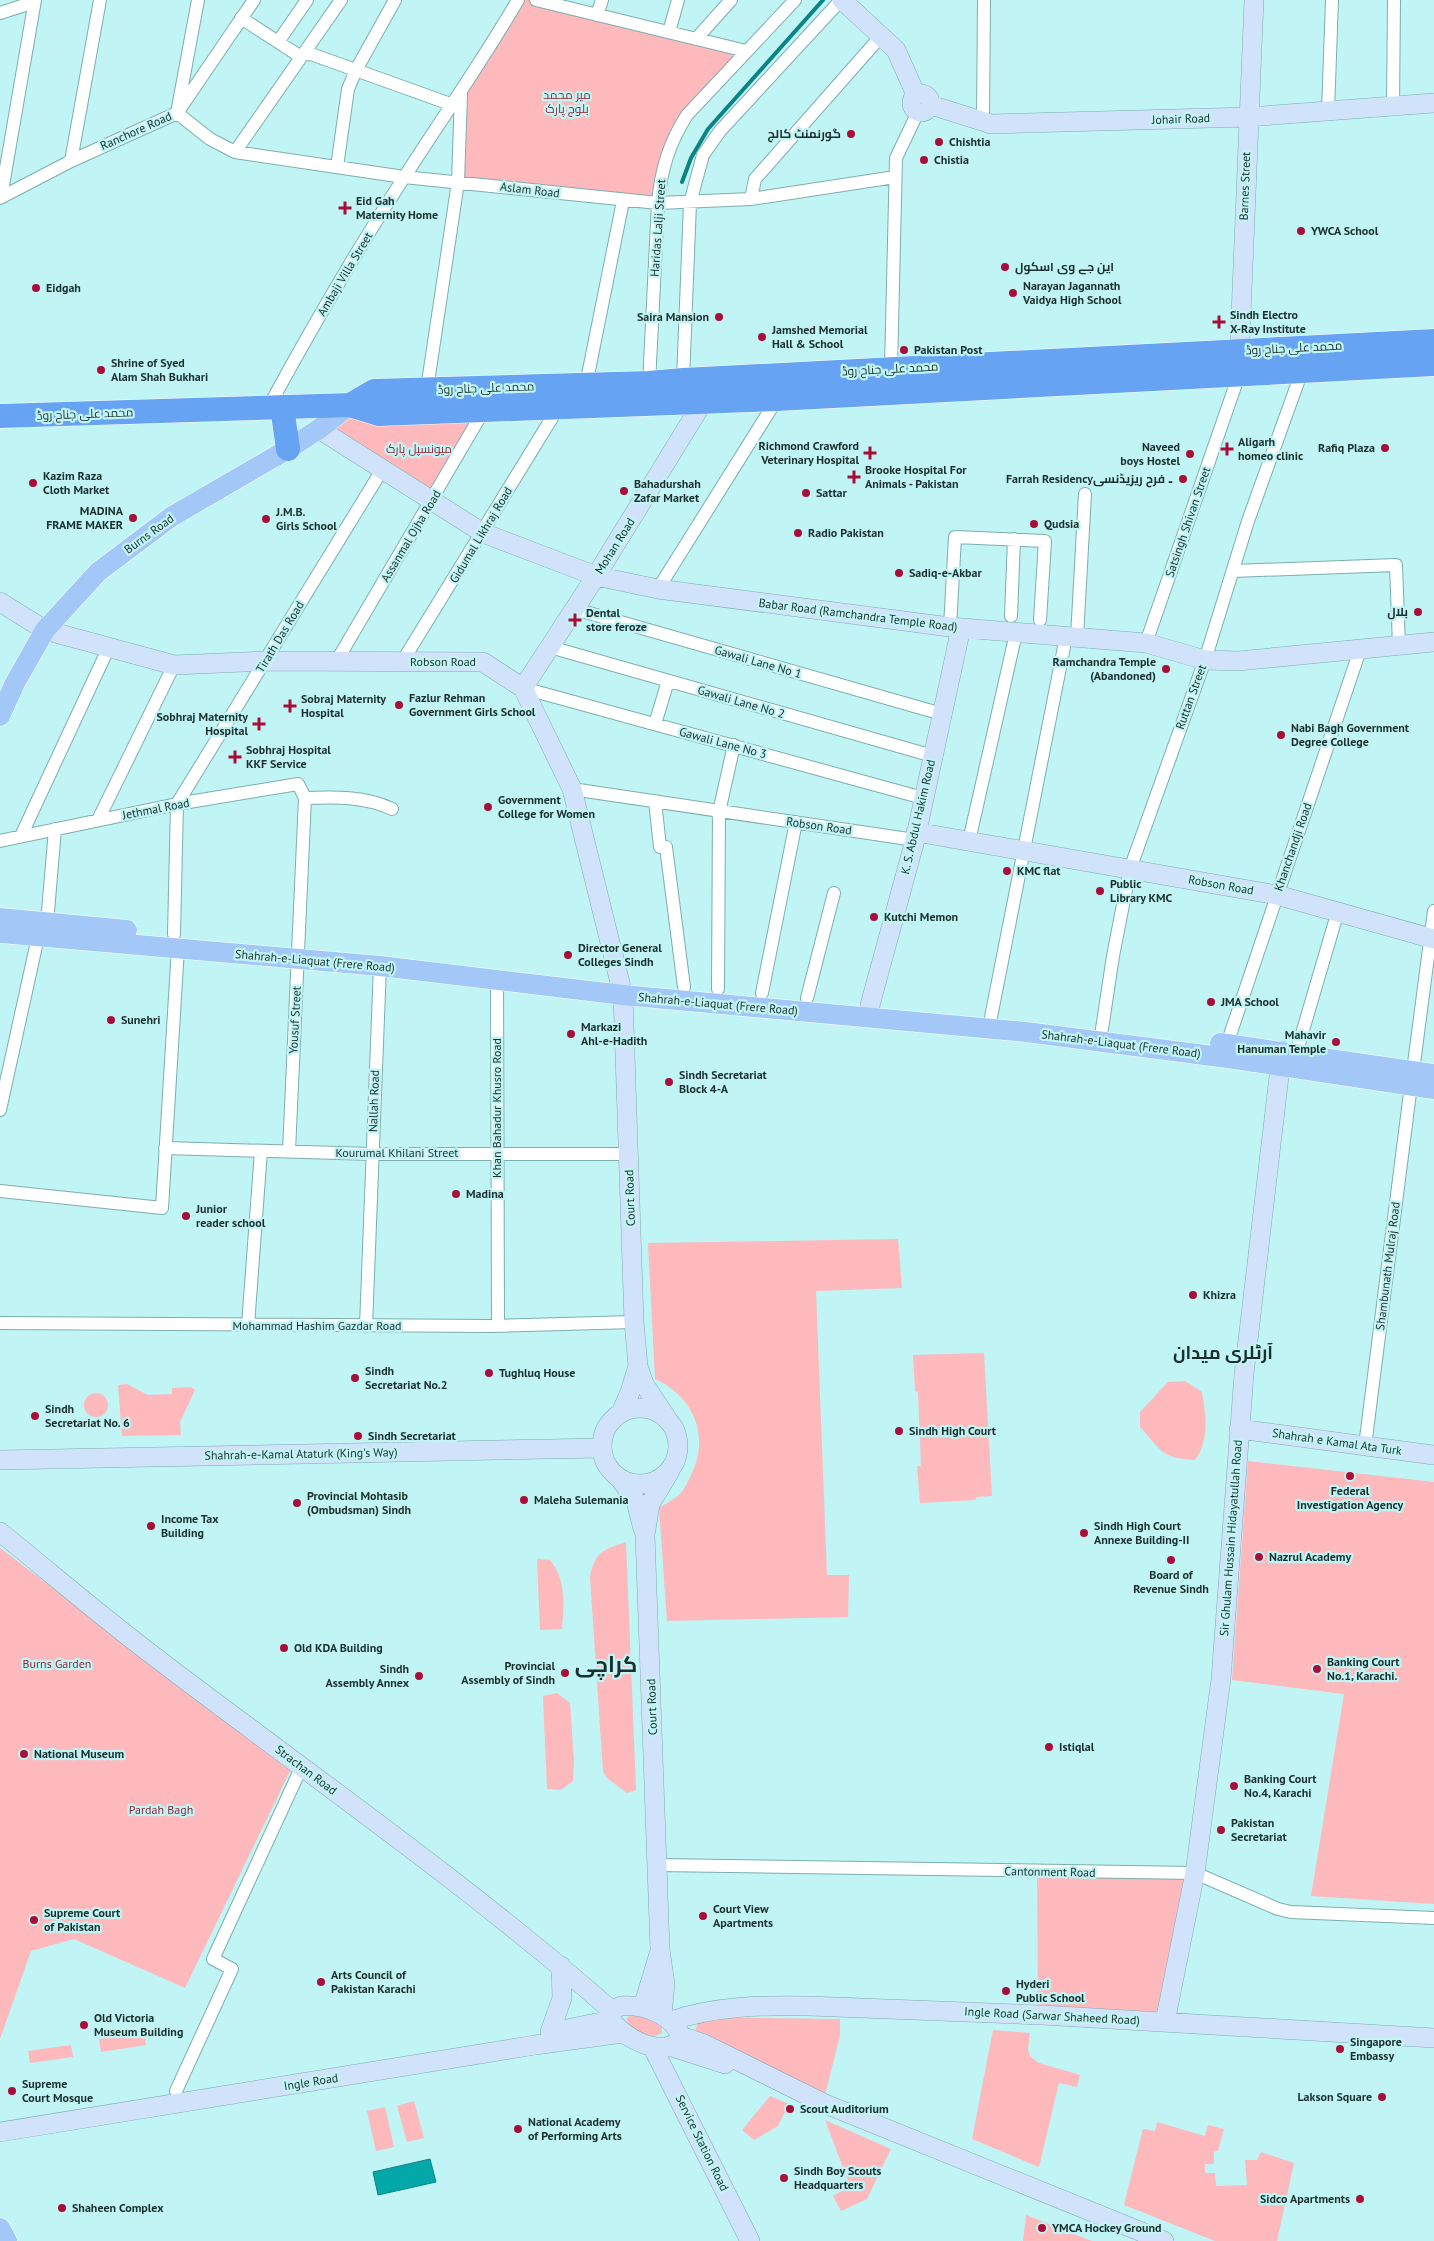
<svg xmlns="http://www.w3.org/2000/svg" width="1434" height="2241" viewBox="0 0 1434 2241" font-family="'PT Sans',Cairo,sans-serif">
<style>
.green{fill:#feb9bd}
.water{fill:#05a8a8;stroke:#0c8484}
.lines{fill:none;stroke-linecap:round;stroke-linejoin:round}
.stream{stroke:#0c8484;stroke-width:4}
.street-casing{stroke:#7daeae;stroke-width:14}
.secondary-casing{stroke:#7daeae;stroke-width:20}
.primary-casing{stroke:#fff;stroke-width:21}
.highway-casing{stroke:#fff;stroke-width:25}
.street{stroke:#fff;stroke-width:12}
.secondary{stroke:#d1e3fb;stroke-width:19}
.primary{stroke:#a3c8f7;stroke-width:20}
.highway{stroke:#66a3f2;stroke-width:24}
.poi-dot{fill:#a80f38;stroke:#c1f4f4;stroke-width:2}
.labels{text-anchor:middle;stroke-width:4.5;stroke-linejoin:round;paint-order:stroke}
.park-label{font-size:12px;fill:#93273a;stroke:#c1f4f4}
.street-label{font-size:12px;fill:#1b2f2f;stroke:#c1f4f4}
.poi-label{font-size:12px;font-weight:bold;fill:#1b2f2f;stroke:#c1f4f4;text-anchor:start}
.district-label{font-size:18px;font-weight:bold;fill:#1b2f2f;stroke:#c1f4f4}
.town-label{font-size:22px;font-weight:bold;fill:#1b2f2f;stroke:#c1f4f4}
</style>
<rect width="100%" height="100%" fill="#c1f4f4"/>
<path class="green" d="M518,0H536L746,51L687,115L658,203L458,182L461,94Z
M350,405L484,410L432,502L319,430Z
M898,1239L902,1288L816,1291L827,1575H849L848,1617L667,1621L659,1508C665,1504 673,1500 679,1495C686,1488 690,1477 694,1468C709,1430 690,1395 655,1379L648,1243Z
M984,1353L992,1496L976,1497V1500L920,1503L917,1466H921L918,1392L915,1391L913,1355Z
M1185,1381L1202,1392C1206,1417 1210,1439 1195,1460C1161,1458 1162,1451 1140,1427V1412L1168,1382Z
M127,1384L148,1395L172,1394V1388L191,1387L195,1390L180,1422L181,1435L122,1436L118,1385Z
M84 1405a12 12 0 1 1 24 0a12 12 0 1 1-24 0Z
M1248,1461L1434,1482V1904L1311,1896L1344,1694L1232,1680Z
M626,1542L636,1790L627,1793L608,1779L603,1772L590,1577C595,1552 602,1550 626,1542Z
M0,1548L291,1769L185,1988L74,1939L31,1951L0,2039Z
M537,1559L550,1560C566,1579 564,1605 562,1629L540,1630Z
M557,1693L570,1703L574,1761L573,1781L561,1790L547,1789L543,1696Z
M1037,1872L1195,1873L1165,2022L1038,2021Z
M632,2014L653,2019L662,2026V2033C650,2041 631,2031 626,2019Z
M699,2017L840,2019V2035L823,2103L691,2048Z
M993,2030L1030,2033L1028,2050L1030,2056L1039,2063L1080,2075L1077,2087L1059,2083L1039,2167L972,2139Z
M144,2032L146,2045L101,2052L99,2039Z
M71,2045L73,2057L30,2063L28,2051Z
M770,2096L789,2104L778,2126L754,2140L742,2130Z
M414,2101L424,2138L407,2142L397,2106Z
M385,2107L394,2147L376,2151L367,2111Z
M825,2120L891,2149L867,2199L841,2211L833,2196L850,2186Z
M1157,2122L1205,2136L1208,2125L1224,2129L1218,2151H1214V2164H1205V2173H1215L1216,2186L1247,2185L1245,2160H1257L1261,2152L1294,2163L1277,2241H1215L1124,2205L1143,2129L1155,2131Z
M1026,2215L1092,2241H1023Z"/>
<path class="water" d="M430,2159L436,2182L378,2195L373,2172Z"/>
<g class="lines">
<path class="stream" d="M682,182L691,158L708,129L823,0"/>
<g class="street-casing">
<path id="street" d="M198,0L177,113L210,139L235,152L404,177L658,203L751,199L895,177
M536,0L746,51
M0,13L34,2
M597,15L602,0
M241,18L298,55L311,54L453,105
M669,32L678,0
M696,39L731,0
M278,42L307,0
M1393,106L1394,0
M1328,111L1332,0
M983,121L984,0
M235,152L341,0
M71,161L100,0
M337,167L348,89L356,70L395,0
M1,197L35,0
M0,198L71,161L177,113L254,0
M751,199L755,179L882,35
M891,369L896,158L918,112
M683,380L690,203L703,155L720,131L841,0
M649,383L658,203C661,170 669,143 687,115L795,0
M586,385L623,201
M427,389L458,182L461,94
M268,408C311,329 356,251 405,176C443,117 483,60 518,0
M1233,571L1396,565L1399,646
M658,589L777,399
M575,609L942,714
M1011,616L1014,539
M950,627L955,537L1045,541L1040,620
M1077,637L1085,494
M1146,643L1240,372
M550,647L933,756
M336,662L484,410
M402,662L558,408
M523,688L923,798
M655,724L668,681
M572,789L915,840
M305,798C334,797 365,796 392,809
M655,801L660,847H666L684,987
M98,820L174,665
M21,836L108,649
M0,841L177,804L298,784L305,798L289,1151
M969,841L1016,633
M47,923L55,829
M174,934L177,804L382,470
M497,980L498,1326
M718,989L719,812L734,745
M762,993L796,822
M807,998L834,893
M991,1017L1066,637
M1102,1029L1113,956L1130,869L1205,660L1248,521L1302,371
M1227,1044L1360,650
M1296,1054L1338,911
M1413,1071L1434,911
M0,1110L38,937
M165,1148L372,1154H629
M0,1191L162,1208L178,948
M0,1323L491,1326L634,1322
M248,1325L261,1151
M366,1326L380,966
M1365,1446L1411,1085
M657,1865L1195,1873L1278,1909L1291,1912L1434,1918
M176,2091L232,1969L213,1959L302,1766"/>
</g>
<g class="secondary-casing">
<path id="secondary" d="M842,0L896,50L916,95
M912 103a9 9 0 1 1 18 0a9 9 0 1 1-18 0Z
M931,105L991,124L1248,117L1434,103
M1239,363L1254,0
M319,429L483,533L596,576L658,589L950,627L1146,643L1205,660L1238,661L1434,642
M0,602L45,630L174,665L265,661L483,662L523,688L572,789L623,995L634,1322L638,1366L630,1392L621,1413
M523,688L596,576L703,402
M916,832L1277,895L1434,939
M870,1005L915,840L961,628
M638,1366L644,1384L666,1417
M602 1446a38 38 0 1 1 76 0a38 38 0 1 1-76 0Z
M1239,1429L1434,1455
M0,1460L601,1448
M620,1479L636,1501L643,1529
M0,1532C52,1574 102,1617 155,1657C307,1773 466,1883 611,2010
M621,2006C644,2004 671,2014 681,2036C669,2063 616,2037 609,2014L611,2010Z
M643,2007L659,1954
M662,2015L665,1984L660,1950L645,1535L650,1504L670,1471
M671,2021C714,2006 764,2005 809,2006L1042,2015L1434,2038
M1165,2022L1195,1873L1221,1679L1244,1374L1282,1051
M557,2031L611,2020
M550,2032L562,1998L561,1966
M681,2036L704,2044L823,2103L1164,2241
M652,2046L750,2241
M669,2046L725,2064
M0,2132L535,2045L623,2033"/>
</g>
<g class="primary-casing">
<path id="primary" d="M0,716L15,683L45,630L98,572L171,517L288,449L319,429L350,405
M0,918L127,930
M0,933L380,966L623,995L1026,1032L1228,1058L1434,1089
M1220,1043L1434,1074
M0,2228L7,2241"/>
</g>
<g class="highway-casing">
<path id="highway" d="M350,405L374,391L649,383L683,380L1434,341
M282,407L288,449
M0,416L350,405L379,414L777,399L1434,364"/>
</g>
<use href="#street" class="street"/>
<use href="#secondary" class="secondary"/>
<use href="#primary" class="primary"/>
<use href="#highway" class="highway"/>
</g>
<g class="poi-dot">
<circle cx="851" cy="134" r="5"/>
<circle cx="939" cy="142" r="5"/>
<circle cx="924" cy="160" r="5"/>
<path d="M342.5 200.5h5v5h5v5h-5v5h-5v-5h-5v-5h5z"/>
<circle cx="1301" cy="231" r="5"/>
<circle cx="1005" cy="267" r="5"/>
<circle cx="36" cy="288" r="5"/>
<circle cx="1013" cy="293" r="5"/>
<circle cx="719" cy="317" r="5"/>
<path d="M1216.5 314.5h5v5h5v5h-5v5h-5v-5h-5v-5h5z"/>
<circle cx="762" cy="337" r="5"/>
<circle cx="904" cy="350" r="5"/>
<circle cx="101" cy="370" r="5"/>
<circle cx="1385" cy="448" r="5"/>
<path d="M1224.5 441.5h5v5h5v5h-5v5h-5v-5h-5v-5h5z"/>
<path d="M867.5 445.5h5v5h5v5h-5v5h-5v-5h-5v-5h5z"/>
<circle cx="1190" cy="454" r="5"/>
<path d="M851.5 469.5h5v5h5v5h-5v5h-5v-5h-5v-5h5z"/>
<circle cx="1183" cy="479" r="5"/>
<circle cx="33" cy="483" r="5"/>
<circle cx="624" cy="491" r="5"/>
<circle cx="806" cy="493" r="5"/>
<circle cx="133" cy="518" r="5"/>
<circle cx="266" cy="519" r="5"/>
<circle cx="1034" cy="524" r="5"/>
<circle cx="798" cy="533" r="5"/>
<circle cx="899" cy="573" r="5"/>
<circle cx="1418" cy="612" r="5"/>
<path d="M572.5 612.5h5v5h5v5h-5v5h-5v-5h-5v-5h5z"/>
<circle cx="1166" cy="669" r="5"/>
<circle cx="399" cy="705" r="5"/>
<path d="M287.5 698.5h5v5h5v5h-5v5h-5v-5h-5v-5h5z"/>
<path d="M256.5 716.5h5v5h5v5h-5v5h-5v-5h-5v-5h5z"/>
<circle cx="1281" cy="735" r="5"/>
<path d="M232.5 749.5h5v5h5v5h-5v5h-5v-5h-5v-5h5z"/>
<circle cx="488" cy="807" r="5"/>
<circle cx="1007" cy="871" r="5"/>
<circle cx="1100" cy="891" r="5"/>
<circle cx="874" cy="917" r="5"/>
<circle cx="568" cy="955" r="5"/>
<circle cx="1211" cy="1002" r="5"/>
<circle cx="111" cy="1020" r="5"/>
<circle cx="571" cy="1034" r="5"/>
<circle cx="1336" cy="1042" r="5"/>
<circle cx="669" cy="1082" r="5"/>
<circle cx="456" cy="1194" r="5"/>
<circle cx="186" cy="1216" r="5"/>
<circle cx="1193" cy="1295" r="5"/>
<circle cx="489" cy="1373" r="5"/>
<circle cx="355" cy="1378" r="5"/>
<circle cx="35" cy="1416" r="5"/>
<circle cx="899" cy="1431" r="5"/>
<circle cx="358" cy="1436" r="5"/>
<circle cx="1350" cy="1476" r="5"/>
<circle cx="524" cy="1500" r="5"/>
<circle cx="297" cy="1503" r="5"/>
<circle cx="151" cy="1526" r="5"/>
<circle cx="1084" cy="1533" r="5"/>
<circle cx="1259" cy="1557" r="5"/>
<circle cx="1171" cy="1560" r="5"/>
<circle cx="284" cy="1648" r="5"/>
<circle cx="1317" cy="1669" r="5"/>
<circle cx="565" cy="1673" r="5"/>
<circle cx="419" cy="1676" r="5"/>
<circle cx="1049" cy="1747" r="5"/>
<circle cx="24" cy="1754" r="5"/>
<circle cx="1234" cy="1786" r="5"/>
<circle cx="1221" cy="1830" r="5"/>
<circle cx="703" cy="1916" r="5"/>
<circle cx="34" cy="1920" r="5"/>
<circle cx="321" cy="1982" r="5"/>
<circle cx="1006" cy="1991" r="5"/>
<circle cx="84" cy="2025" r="5"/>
<circle cx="1340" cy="2049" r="5"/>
<circle cx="12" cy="2091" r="5"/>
<circle cx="1382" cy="2097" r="5"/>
<circle cx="790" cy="2109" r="5"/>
<circle cx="518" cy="2129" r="5"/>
<circle cx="784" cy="2178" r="5"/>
<circle cx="1360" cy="2199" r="5"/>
<circle cx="62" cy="2208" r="5"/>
<circle cx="1042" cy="2228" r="5"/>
</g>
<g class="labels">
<g class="park-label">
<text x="567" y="99">میر محمد<tspan x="567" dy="14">بلوچ پارک</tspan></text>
<text x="419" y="453">میونسپل پارک</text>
<text x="57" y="1668">Burns Garden</text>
<text x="161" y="1814">Pardah Bagh</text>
</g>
<g class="street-label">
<text transform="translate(1181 119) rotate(-2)" y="4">Johair Road</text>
<text transform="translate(136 131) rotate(-24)" y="4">Ranchore Road</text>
<text transform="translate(1245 186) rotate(-88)" y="4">Barnes Street</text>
<text transform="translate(530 190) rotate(7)" y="4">Aslam Road</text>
<text transform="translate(658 228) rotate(-86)" y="4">Haridas Lalji Street</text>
<text transform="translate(345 274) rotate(-59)" y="4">Ambaji Villa Street</text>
<text transform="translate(1294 348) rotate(-3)" y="4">محمد علی جناح روڈ</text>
<text transform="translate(890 369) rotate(-3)" y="4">محمد علی جناح روڈ</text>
<text transform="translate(486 388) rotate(-2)" y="4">محمد علی جناح روڈ</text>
<text transform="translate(85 414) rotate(-2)" y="4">محمد علی جناح روڈ</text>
<text transform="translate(1188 522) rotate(-71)" y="4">Satsingh Shivan Street</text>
<text transform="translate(149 534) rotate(-36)" y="4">Burns Road</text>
<text transform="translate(481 535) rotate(-59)" y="4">Gidumal Likhraj Road</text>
<text transform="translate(411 536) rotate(-59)" y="4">Assanmal Ojha Road</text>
<text transform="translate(615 546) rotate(-58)" y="4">Mohan Road</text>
<text transform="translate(858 615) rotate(7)" y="4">Babar Road (Ramchandra Temple Road)</text>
<text transform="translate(280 637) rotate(-59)" y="4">Tirath Das Road</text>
<text x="443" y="666">Robson Road</text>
<text transform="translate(758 662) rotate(16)" y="4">Gawali Lane No 1</text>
<text transform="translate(1191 697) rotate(-70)" y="4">Ruttan Street</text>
<text transform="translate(741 702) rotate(16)" y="4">Gawali Lane No 2</text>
<text transform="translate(723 743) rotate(15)" y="4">Gawali Lane No 3</text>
<text transform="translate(156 809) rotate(-11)" y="4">Jethmal Road</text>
<text transform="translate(918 817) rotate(-77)" y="4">K. S. Abdul Hakim Road</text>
<text transform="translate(819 826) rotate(8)" y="4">Robson Road</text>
<text transform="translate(1293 847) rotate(-71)" y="4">Khanchandji Road</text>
<text transform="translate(1221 885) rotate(10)" y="4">Robson Road</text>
<text transform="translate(315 961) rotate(5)" y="4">Shahrah-e-Liaquat (Frere Road)</text>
<text transform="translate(718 1004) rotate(5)" y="4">Shahrah-e-Liaquat (Frere Road)</text>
<text transform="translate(295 1020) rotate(-87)" y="4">Yousuf Street</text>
<text transform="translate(1121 1044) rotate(7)" y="4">Shahrah-e-Liaquat (Frere Road)</text>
<text transform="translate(374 1101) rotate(-88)" y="4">Nallah Road</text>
<text transform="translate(497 1108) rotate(-90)" y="4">Khan Bahadur Khusro Road</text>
<text x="397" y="1157">Kourumal Khilani Street</text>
<text transform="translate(630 1198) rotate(-92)" y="4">Court Road</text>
<text transform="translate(1388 1266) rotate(-83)" y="4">Shambunath Mulraj Road</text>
<text x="317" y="1330">Mohammad Hashim Gazdar Road</text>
<text transform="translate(1337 1442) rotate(8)" y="4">Shahrah e Kamal Ata Turk</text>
<text transform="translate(301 1454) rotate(-1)" y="4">Shahrah-e-Kamal Ataturk (King's Way)</text>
<text transform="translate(1231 1538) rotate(-86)" y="4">Sir Ghulam Hussain Hidayatullah Road</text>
<text transform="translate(652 1707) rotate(-92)" y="4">Court Road</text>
<text transform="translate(306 1770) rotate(37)" y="4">Strachan Road</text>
<text transform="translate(1050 1872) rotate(1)" y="4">Cantonment Road</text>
<text transform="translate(1052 2016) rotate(3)" y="4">Ingle Road (Sarwar Shaheed Road)</text>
<text transform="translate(311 2082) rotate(-9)" y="4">Ingle Road</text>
<text transform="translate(702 2143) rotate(64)" y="4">Service Station Road</text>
</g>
<g class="poi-label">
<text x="841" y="138" text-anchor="end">گورنمنٹ کالج</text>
<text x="949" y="146">Chishtia</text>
<text x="934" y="164">Chistia</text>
<text x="356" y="205">Eid Gah<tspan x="356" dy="14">Maternity Home</tspan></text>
<text x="1311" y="235">YWCA School</text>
<text x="1015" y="271">این جے وی اسکول</text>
<text x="1023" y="290">Narayan Jagannath<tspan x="1023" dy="14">Vaidya High School</tspan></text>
<text x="46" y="292">Eidgah</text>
<text x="1230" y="319">Sindh Electro<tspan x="1230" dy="14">X-Ray Institute</tspan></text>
<text x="709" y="321" text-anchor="end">Saira Mansion</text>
<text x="772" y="334">Jamshed Memorial<tspan x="772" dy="14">Hall &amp; School</tspan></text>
<text x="914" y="354">Pakistan Post</text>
<text x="111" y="367">Shrine of Syed<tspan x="111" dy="14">Alam Shah Bukhari</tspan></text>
<text x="1238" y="446">Aligarh<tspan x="1238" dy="14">homeo clinic</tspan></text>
<text x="859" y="450" text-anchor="end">Richmond Crawford<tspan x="859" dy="14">Veterinary Hospital</tspan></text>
<text x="1180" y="451" text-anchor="end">Naveed<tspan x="1180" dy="14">boys Hostel</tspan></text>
<text x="1375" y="452" text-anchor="end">Rafiq Plaza</text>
<text x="865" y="474">Brooke Hospital For<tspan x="865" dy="14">Animals - Pakistan</tspan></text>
<text x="43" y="480">Kazim Raza<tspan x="43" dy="14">Cloth Market</tspan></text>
<text x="1173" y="483" text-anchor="end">Farrah Residency۔ فرح ریزیڈنسی</text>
<text x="634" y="488">Bahadurshah<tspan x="634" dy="14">Zafar Market</tspan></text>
<text x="816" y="497">Sattar</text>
<text x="123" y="515" text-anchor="end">MADINA<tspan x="123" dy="14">FRAME MAKER</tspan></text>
<text x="276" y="516">J.M.B.<tspan x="276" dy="14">Girls School</tspan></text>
<text x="1044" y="528">Qudsia</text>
<text x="808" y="537">Radio Pakistan</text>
<text x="909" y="577">Sadiq-e-Akbar</text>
<text x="1408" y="616" text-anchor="end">بلال</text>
<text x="586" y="617">Dental<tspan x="586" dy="14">store feroze</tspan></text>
<text x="1156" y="666" text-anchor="end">Ramchandra Temple<tspan x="1156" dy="14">(Abandoned)</tspan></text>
<text x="409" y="702">Fazlur Rehman<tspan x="409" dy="14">Government Girls School</tspan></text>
<text x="301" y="703">Sobraj Maternity<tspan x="301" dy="14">Hospital</tspan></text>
<text x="248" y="721" text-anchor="end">Sobhraj Maternity<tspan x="248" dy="14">Hospital</tspan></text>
<text x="1291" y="732">Nabi Bagh Government<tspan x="1291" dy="14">Degree College</tspan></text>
<text x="246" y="754">Sobhraj Hospital<tspan x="246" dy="14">KKF Service</tspan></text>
<text x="498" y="804">Government<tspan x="498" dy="14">College for Women</tspan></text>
<text x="1017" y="875">KMC flat</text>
<text x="1110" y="888">Public<tspan x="1110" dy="14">Library KMC</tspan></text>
<text x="884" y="921">Kutchi Memon</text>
<text x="578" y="952">Director General<tspan x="578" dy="14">Colleges Sindh</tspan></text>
<text x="1221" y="1006">JMA School</text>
<text x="121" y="1024">Sunehri</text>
<text x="581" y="1031">Markazi<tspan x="581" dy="14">Ahl-e-Hadith</tspan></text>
<text x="1326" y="1039" text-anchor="end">Mahavir<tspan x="1326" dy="14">Hanuman Temple</tspan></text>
<text x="679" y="1079">Sindh Secretariat<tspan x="679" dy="14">Block 4-A</tspan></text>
<text x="466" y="1198">Madina</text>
<text x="196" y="1213">Junior<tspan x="196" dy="14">reader school</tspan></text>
<text x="1203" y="1299">Khizra</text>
<text x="365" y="1375">Sindh<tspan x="365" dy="14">Secretariat No.2</tspan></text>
<text x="499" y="1377">Tughluq House</text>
<text x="45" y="1413">Sindh<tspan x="45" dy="14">Secretariat No. 6</tspan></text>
<text x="909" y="1435">Sindh High Court</text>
<text x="368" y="1440">Sindh Secretariat</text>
<text x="1350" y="1495" text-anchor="middle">Federal<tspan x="1350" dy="14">Investigation Agency</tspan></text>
<text x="307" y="1500">Provincial Mohtasib<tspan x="307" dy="14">(Ombudsman) Sindh</tspan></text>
<text x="534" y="1504">Maleha Sulemania</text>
<text x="161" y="1523">Income Tax<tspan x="161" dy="14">Building</tspan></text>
<text x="1094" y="1530">Sindh High Court<tspan x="1094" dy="14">Annexe Building-II</tspan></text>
<text x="1269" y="1561">Nazrul Academy</text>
<text x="1171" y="1579" text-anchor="middle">Board of<tspan x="1171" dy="14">Revenue Sindh</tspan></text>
<text x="294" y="1652">Old KDA Building</text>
<text x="1327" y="1666">Banking Court<tspan x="1327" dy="14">No.1, Karachi.</tspan></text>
<text x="555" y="1670" text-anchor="end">Provincial<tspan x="555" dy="14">Assembly of Sindh</tspan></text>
<text x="409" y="1673" text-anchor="end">Sindh<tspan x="409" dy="14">Assembly Annex</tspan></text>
<text x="1059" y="1751">Istiqlal</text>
<text x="34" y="1758">National Museum</text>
<text x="1244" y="1783">Banking Court<tspan x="1244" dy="14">No.4, Karachi</tspan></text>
<text x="1231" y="1827">Pakistan<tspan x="1231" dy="14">Secretariat</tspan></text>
<text x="713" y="1913">Court View<tspan x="713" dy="14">Apartments</tspan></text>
<text x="44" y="1917">Supreme Court<tspan x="44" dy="14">of Pakistan</tspan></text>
<text x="331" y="1979">Arts Council of<tspan x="331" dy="14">Pakistan Karachi</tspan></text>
<text x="1016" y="1988">Hyderi<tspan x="1016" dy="14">Public School</tspan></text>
<text x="94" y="2022">Old Victoria<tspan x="94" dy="14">Museum Building</tspan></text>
<text x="1350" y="2046">Singapore<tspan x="1350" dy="14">Embassy</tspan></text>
<text x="22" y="2088">Supreme<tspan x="22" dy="14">Court Mosque</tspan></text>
<text x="1372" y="2101" text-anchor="end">Lakson Square</text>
<text x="800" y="2113">Scout Auditorium</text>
<text x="528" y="2126">National Academy<tspan x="528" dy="14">of Performing Arts</tspan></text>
<text x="794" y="2175">Sindh Boy Scouts<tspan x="794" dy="14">Headquarters</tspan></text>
<text x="1350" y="2203" text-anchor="end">Sidco Apartments</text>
<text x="72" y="2212">Shaheen Complex</text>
<text x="1052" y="2232">YMCA Hockey Ground</text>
</g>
<g class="district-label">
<text x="1223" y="1359">آرٹلری میدان</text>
</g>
<g class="town-label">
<text x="606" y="1672">کراچی</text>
</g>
</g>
</svg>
